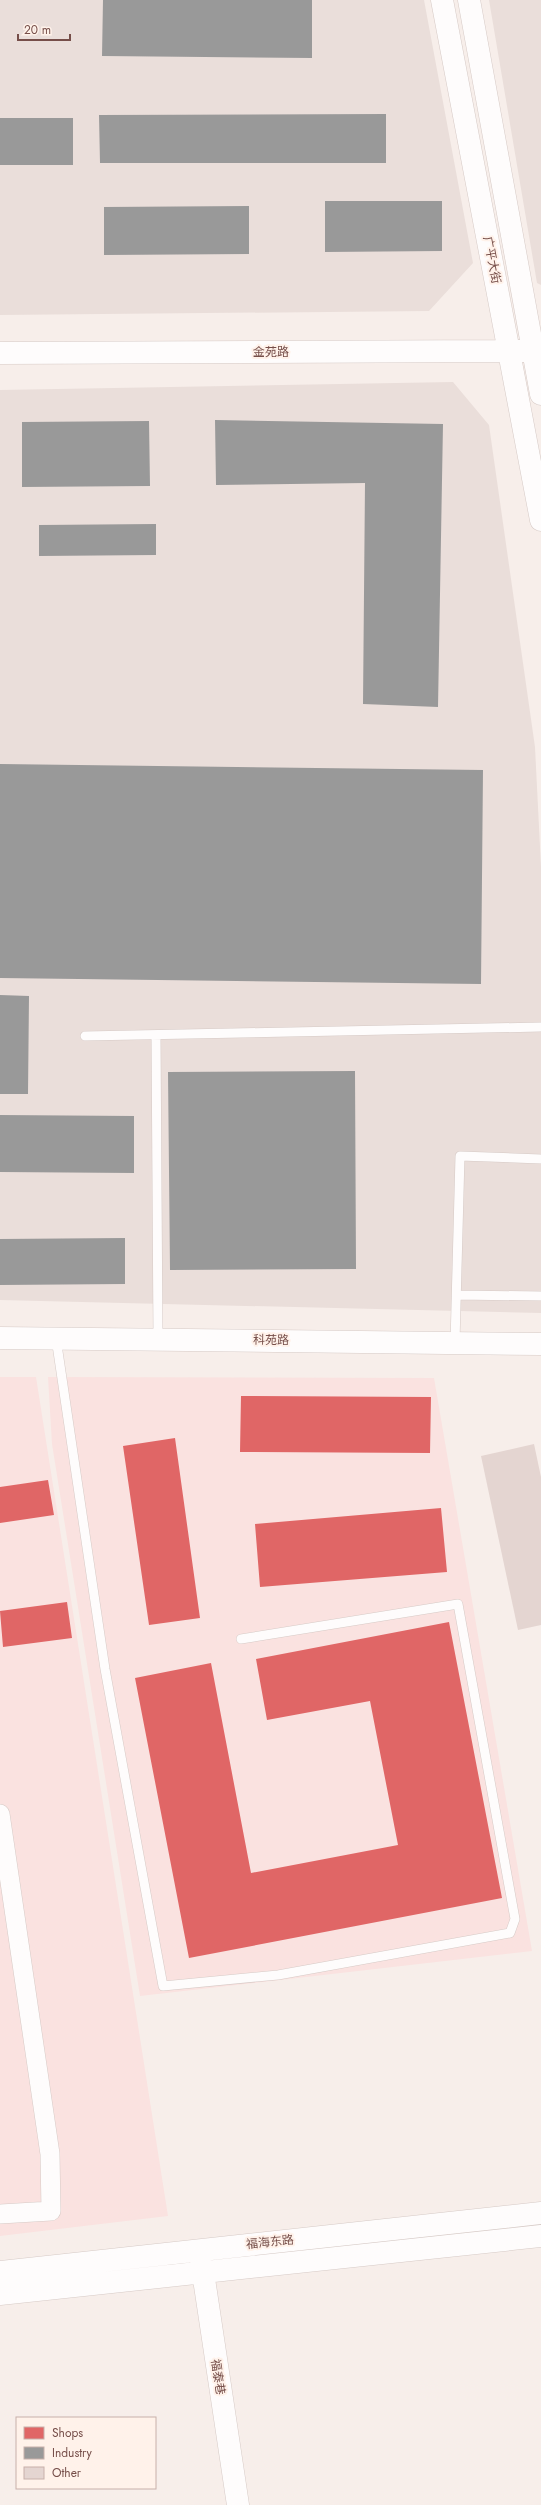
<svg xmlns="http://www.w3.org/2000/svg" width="541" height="2505" viewBox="0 0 541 2505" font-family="Jost,'Noto Sans SC',sans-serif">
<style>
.commercial{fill:#fae2e0}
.industrial{fill:#eadeda}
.shops{fill:#e06666}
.industry{fill:#999}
.building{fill:#e4d5d1}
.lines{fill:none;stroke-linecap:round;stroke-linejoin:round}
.service-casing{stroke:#d6cac6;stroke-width:10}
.minor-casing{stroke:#d6cac6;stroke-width:20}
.tertiary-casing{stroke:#d6cac6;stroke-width:23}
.service{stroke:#fefcfc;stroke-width:9}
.minor{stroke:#fefcfc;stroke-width:19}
.tertiary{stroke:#fefcfc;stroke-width:22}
.labels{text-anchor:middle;stroke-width:4;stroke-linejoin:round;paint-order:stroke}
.street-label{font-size:12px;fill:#764e49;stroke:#fff2ea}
</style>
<rect width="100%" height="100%" fill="#f7eeea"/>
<path class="commercial" d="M0,1377H36L168,2216L0,2236Z
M48,1377L434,1378L532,1951L140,1996L52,1444Z"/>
<path class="industrial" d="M0,0H424L473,263L429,311L0,315Z
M489,0H541V285L537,283Z
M453,382L489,425L535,747L541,867V1313L0,1300V390Z"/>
<path class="shops" d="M241,1396L431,1397L430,1453L240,1452Z
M175,1438L200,1618L149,1625L123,1446Z
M48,1480L54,1515L0,1523V1487Z
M441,1508L447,1572L260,1587L255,1524Z
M67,1602L72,1638L3,1647L0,1611Z
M449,1622L502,1898L189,1958L135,1678L211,1663L251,1873L398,1845L370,1701L267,1720L256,1659Z"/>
<path class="industry" d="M103,0H312V58L102,56Z
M386,114V163H100L99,115Z
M0,118H73V165H0Z
M325,201H442V251L325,252Z
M249,206V254L104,255V207Z
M215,420L443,424L438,707L363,704L365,483L216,485Z
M149,421L150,486L22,487V422Z
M156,524V555L39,556V525Z
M0,764L483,770L481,984L0,978Z
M0,995L29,996L28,1094H0Z
M355,1071L356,1269L170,1270L168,1072Z
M0,1115L134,1116V1173L0,1172Z
M125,1238V1284L0,1285V1239Z"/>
<path class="building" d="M534,1444L541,1477V1625L518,1630L481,1456Z"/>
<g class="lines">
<g class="service-casing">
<path id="service" d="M156,1035L158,1338
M85,1036L541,1027
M457,1295L541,1296
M56,1338L105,1669L163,1986L278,1975L510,1933L515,1919L458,1604L241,1639
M455,1343L460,1156L541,1159"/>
</g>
<g class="minor-casing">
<path id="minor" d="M0,1814L50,2154L51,2211L0,2214"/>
</g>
<g class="tertiary-casing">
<path id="tertiary" d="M442,0L541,520
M469,0L541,394
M0,353L541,351
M0,1338L541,1344
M201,2259L238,2505
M0,2272L541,2213
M0,2294L541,2236"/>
</g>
<use href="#service" class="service"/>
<use href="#minor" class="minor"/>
<use href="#tertiary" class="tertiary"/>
</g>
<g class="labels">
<g class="street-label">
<text transform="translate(492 260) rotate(79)" y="4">广平大街</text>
<text x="271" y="356">金苑路</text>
<text transform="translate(271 1340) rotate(1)" y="4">科苑路</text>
<text transform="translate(270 2242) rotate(-6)" y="4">福海东路</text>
<text transform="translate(218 2377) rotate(81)" y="4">福泰巷</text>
</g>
</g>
<rect x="16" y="2417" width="140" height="72" fill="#fff2ea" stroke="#c8b0aa"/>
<rect x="24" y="2427" width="20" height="12" fill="#e06666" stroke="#c8b0aa"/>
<text x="52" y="2437" font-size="12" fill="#764e49">Shops</text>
<rect x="24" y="2447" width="20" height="12" fill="#999999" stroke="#c8b0aa"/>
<text x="52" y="2457" font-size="12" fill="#764e49">Industry</text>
<rect x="24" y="2467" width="20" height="12" fill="#e4d5d1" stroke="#c8b0aa"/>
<text x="52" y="2477" font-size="12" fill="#764e49">Other</text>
<path d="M18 34v6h52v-6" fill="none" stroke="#764e49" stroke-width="2"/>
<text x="24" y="34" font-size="12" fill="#764e49" stroke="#fff2ea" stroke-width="3" paint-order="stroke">20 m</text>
</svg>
